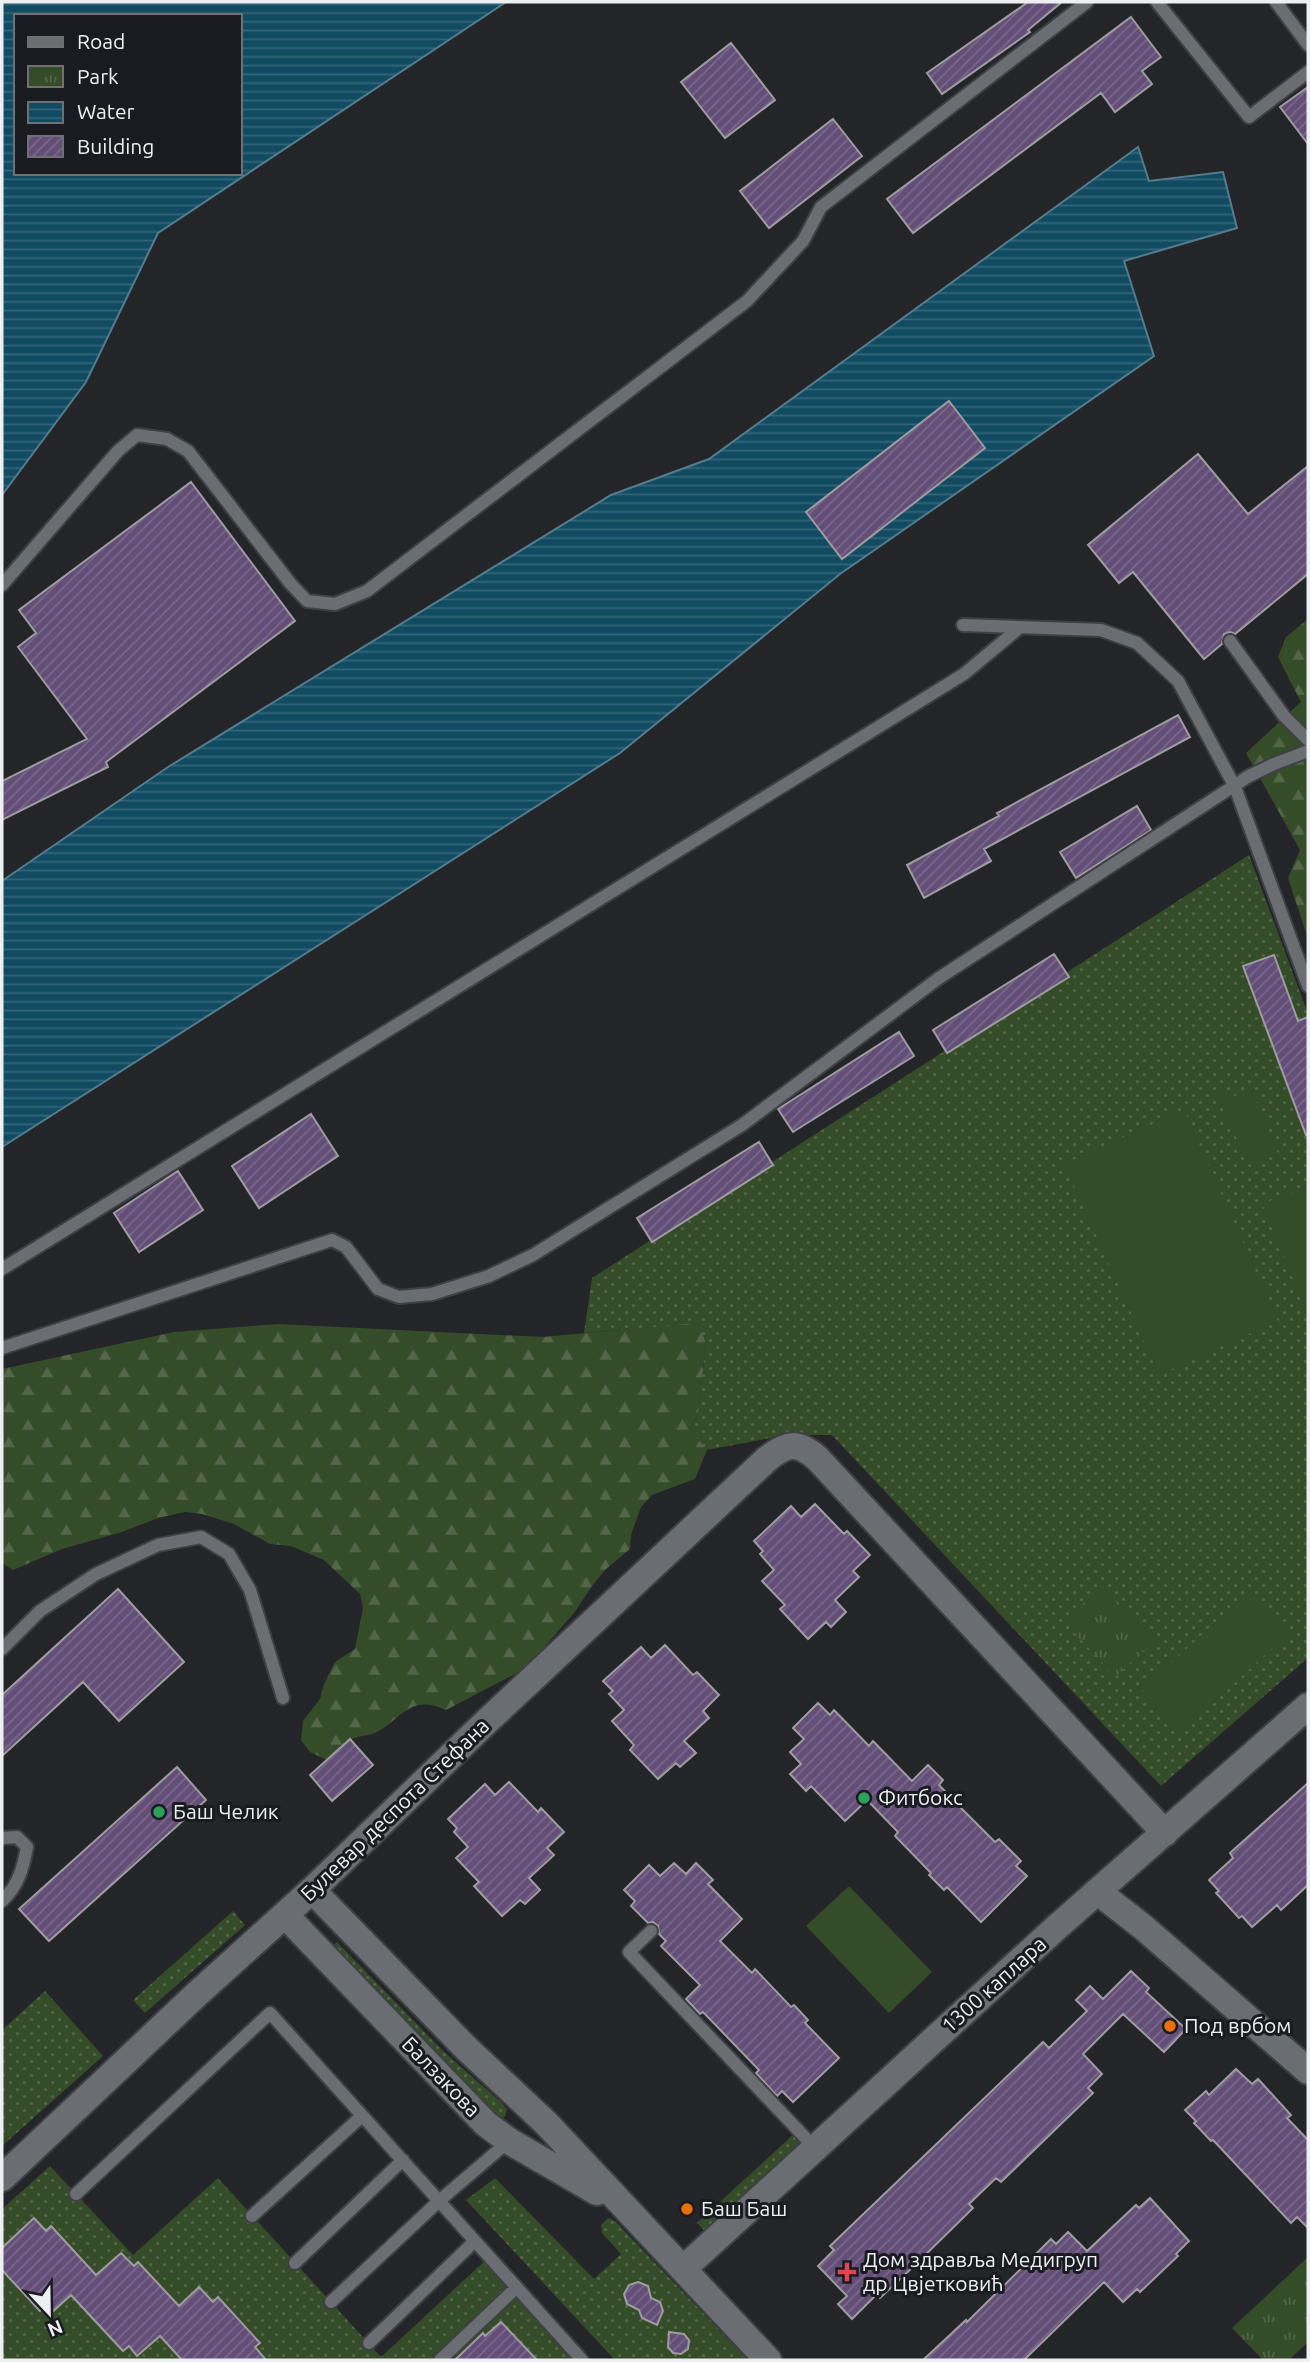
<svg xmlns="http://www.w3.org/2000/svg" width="1310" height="2362" viewBox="0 0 1310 2362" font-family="Ubuntu,sans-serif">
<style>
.grass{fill:url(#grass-dots)}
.forest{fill:url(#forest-firs)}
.park{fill:url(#park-tufts)}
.garden{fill:#354c29}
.water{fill:url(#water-rules);stroke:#537c8e;stroke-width:2;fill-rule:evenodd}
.building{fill:url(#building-hatch);stroke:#9e9ca1;stroke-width:2}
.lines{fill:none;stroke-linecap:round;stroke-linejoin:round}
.service-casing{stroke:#3e4044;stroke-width:16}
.minor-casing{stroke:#3e4044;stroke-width:30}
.service{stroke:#6a6d72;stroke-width:12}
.minor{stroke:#6a6d72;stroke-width:26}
.leisure-dot{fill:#2e9e5b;stroke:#191b20;stroke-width:2.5}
.food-dot{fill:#e8710a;stroke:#191b20;stroke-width:2.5}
.health-dot{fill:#e0444e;stroke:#191b20;stroke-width:2.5}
.labels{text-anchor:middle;stroke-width:6;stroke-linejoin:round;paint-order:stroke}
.poi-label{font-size:21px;fill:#eeeff3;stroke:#191b20;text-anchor:start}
.street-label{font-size:21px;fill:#eeeff3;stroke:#191b20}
</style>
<defs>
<pattern id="grass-dots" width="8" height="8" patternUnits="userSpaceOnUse" patternTransform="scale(1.75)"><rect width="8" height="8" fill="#354c29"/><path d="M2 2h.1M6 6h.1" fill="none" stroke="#536648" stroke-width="1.8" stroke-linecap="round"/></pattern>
<pattern id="forest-firs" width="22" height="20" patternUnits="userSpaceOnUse" patternTransform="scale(1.75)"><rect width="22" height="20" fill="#354c29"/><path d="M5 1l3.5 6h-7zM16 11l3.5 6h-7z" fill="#536648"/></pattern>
<pattern id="park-tufts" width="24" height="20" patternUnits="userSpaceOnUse" patternTransform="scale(1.75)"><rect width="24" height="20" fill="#354c29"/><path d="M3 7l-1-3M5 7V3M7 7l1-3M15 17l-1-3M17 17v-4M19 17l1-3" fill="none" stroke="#536648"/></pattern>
<pattern id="water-rules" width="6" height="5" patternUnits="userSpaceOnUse" patternTransform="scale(1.75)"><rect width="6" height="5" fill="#114b62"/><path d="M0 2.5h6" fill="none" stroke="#346579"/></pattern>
<pattern id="building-hatch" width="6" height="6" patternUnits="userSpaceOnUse" patternTransform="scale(1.75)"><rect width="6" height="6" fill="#634e77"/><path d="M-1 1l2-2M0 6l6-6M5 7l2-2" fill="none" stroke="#7a688b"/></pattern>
</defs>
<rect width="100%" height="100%" fill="#232529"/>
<path class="grass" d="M1249,855L1308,1014V1658L1161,1786L832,1435H786L707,1450L690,1430L698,1414L706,1343L698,1324L584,1333L592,1278Z
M233,1911L245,1925L145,2013L133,2000Z
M337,1942L444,2052L501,2102L507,2109L505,2117L495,2118L332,1946Z
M45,1991L103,2056L2,2146V2030Z
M795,2133L805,2144L707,2233L697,2223Z
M50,2166L133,2255L218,2178L381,2357L489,2257L582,2360H2V2209Z
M495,2178L594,2279L621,2254L602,2233L601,2225L608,2218L615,2221L748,2360H615L466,2200Z"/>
<path class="forest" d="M1308,619V939L1288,878L1300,850L1246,753L1301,702L1278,657L1286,637Z
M698,1323L706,1343L698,1414L690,1430L707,1450L695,1479L652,1495L641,1507L631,1535L630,1549L606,1569L592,1586L574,1613L546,1645L538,1662L446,1710C412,1694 403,1716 379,1731C371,1736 361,1735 352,1739C343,1742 334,1753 327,1760L310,1752L301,1740L303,1721L320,1699L324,1684L335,1662L355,1649L363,1608L360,1594L324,1560L291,1546L270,1544L234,1524L202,1514L185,1512L158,1518L122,1532L62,1549L13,1570L2,1563V1369L174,1332L278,1324L543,1337Z"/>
<path class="park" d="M1103,1586L1154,1642L1115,1677L1064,1621Z
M1308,2257V2342L1289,2360H1263L1232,2328Z"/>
<path class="garden" d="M1252,1089L1278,1153L1248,1165L1217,1093L1224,1090L1230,1098Z
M1184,1110L1278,1321L1159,1375L1064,1164Z
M1308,1186V1307L1305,1308L1262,1204Z
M1250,1591L1289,1633L1181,1732L1142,1689Z
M849,1886L932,1972L889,2013L806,1926Z"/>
<path class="water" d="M2,2H506L158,233L86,382L2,495ZM16,16H240V173H16Z
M1138,147L1149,181L1223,172L1237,228L1124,261L1154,356L840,574L620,753L2,1147V881L168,767L611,495L709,459Z"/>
<path class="building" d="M1028,2H1062L1028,30L1030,32L942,94L927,73Z
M1131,17L1161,57L1142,71L1152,84L1115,112L1101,93L913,233L887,199Z
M731,43L775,100L725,138L681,82Z
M1308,87V144L1280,107Z
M833,119L862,156L769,228L740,191Z
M949,401L985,448L842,559L806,512Z
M1198,454L1248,514L1308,466V574L1235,634L1230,632L1224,634L1222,644L1204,659L1133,572L1119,583L1088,545Z
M191,482L295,621L106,762L108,767L2,820V781L87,739L18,647L36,633L19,610Z
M1178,715L1190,737L984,849L991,861L924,898L907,865L999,816L997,813Z
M1137,806L1151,830L1076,878L1060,852Z
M1054,954L1069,977L947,1053L933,1030Z
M1274,955L1298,1021L1308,1017V1134L1306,1135L1243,966Z
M899,1032L914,1056L793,1132L778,1109Z
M311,1114L338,1156L259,1208L232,1166Z
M759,1142L773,1165L652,1242L637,1218Z
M178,1171L203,1210L139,1252L114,1213Z
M815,1504L844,1534L847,1531L870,1555L853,1571L859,1577L835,1600L846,1612L831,1627L826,1622L808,1639L780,1609L785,1605L762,1581L774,1570L760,1554L763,1551L754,1541L791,1506L801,1517Z
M118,1589L184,1662L119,1721L83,1682L2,1756V1695Z
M665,1645L693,1675L697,1672L719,1695L703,1711L709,1718L684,1741L696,1753L680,1767L676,1763L658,1779L630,1750L634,1745L612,1721L624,1710L609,1694L613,1691L603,1681L641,1647L651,1658Z
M818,1703L830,1715L834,1710L869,1746L873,1741L912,1781L928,1765L943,1780L939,1785L958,1805L995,1842L999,1839L1021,1861L1016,1866L1027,1876L981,1922L947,1887L944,1890L929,1875L931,1873L895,1836L898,1832L867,1800L845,1821L811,1786L806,1791L790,1774L801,1764L790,1752L804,1739L793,1728Z
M350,1739L373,1765L332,1801L310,1775Z
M177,1767L206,1800L49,1941L19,1909Z
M509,1782L538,1812L541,1808L564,1832L547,1848L554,1855L529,1878L540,1890L525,1904L520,1900L502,1916L474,1886L479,1882L456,1858L468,1847L454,1832L457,1828L448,1819L485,1784L495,1795Z
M1308,1783V1885L1281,1910L1277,1905L1252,1927L1242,1916L1239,1918L1216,1893L1219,1891L1209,1880L1233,1858L1230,1853Z
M674,1863L686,1874L696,1863L713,1880L708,1884L742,1919L720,1941L752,1973L755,1969L791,2007L794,2005L808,2020L805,2023L839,2058L793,2102L782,2091L777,2096L756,2073L759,2070L703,2012L700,2014L686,1999L700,1985L661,1946L666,1941L659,1934L658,1926L653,1922L648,1923L631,1906L635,1901L624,1890L649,1865L660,1876Z
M1131,1971L1149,1988L1146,1992L1186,2029L1164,2052L1123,2014L1083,2054L1102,2074L1088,2088L1093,2093L1001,2182L996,2178L969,2204L973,2208L915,2265L880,2298L877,2294L852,2319L838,2304L847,2296L818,2266L834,2250L830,2246L1043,2042L1049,2048L1087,2011L1076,2000L1090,1986L1103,1999Z
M1236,2069L1252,2084L1258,2079L1291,2115L1287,2118L1308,2140V2228L1297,2217L1291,2223L1213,2140L1211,2141L1194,2123L1196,2121L1185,2110L1206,2091L1209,2095Z
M1150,2198L1189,2241L1176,2254L1178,2256L1140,2292L1137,2289L1123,2302L1104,2282L1024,2360H923L966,2320L967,2322L1051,2239L1056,2244L1068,2232L1087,2251L1136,2205L1139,2208Z
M34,2218L46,2231L51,2226L96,2275L121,2253L134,2266L138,2262L179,2306L199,2287L213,2302L218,2297L260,2343L255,2347L266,2360H182L160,2336L137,2356L129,2346L123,2351L71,2295L49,2315L43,2308L40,2311L2,2270V2248Z
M638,2282L648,2286L651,2298L660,2302L663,2311L657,2325L642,2318L639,2310L627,2304L624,2294L629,2285Z
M501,2322L537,2360H455L483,2333L485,2336Z
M669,2332L684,2334L689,2340L688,2349L681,2354L673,2353L668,2347Z"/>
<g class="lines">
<g class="service-casing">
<path id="service" d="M1157,2L1249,117L1308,72
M1276,2L1308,45
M2,585L118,451L137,435L167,439L188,451L290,583L307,601L335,604L367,591L747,301L803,241L821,207L1087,2
M963,625L1101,630L1137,643L1178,681L1235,787L1308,986
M1230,641L1284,716L1308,740
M2,1269L964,674L1019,628
M2,1348L332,1240L346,1247L378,1289L399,1297L432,1294L489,1276L533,1255L742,1125L939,978L1249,776L1274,764L1308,751
M2,1649L40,1611L96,1574L158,1545L201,1537L229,1554L250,1590L283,1698
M2,1838L17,1837L27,1847C23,1869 18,1886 2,1901
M651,1931L629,1952L815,2148
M76,2194L270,2013L582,2360
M252,2216L362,2116
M295,2263L403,2160
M331,2302L439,2201L509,2141
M369,2343L475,2241
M440,2360L516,2288"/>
</g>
<g class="minor-casing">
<path id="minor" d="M312,1890L466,2048L546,2123L768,2360
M1098,1892L1143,1927L1308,2071
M285,1915L486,2124L509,2141L597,2192
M2,2178L197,1994L312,1890L484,1724L767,1459C787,1443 797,1441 817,1458L1165,1833
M683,2269L1057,1927L1308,1706"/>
</g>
<use href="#service" class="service"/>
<use href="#minor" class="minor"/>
</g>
<g class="leisure-dot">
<circle cx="864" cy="1798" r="7"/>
<circle cx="159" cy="1812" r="7"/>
</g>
<g class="food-dot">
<circle cx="1170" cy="2026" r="7"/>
<circle cx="687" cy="2209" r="7"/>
</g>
<path class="health-dot" d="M843.5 2261.5h7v7h7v7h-7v7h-7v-7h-7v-7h7z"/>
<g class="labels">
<g class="poi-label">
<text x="878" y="1805">Фитбокс</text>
<text x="173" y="1819">Баш Челик</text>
<text x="1184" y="2033">Под врбом</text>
<text x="701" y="2216">Баш Баш</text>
<text x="863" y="2267">Дом здравља Медигруп<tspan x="863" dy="24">др Цвјетковић</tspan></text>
</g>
<g class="street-label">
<text transform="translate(395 1810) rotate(-44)" y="7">Булевар деспота Стефана</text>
<text transform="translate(994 1985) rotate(-42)" y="7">1300 каплара</text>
<text transform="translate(441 2077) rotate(46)" y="7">Балзакова</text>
</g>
</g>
<rect width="1310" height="2362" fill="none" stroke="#eeeff3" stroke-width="7"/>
<rect x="14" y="14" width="228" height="161" fill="#191b20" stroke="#6e7074" stroke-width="2"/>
<rect x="28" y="37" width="35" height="10" fill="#6a6d72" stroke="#6e7074" stroke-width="2"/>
<text x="77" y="49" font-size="21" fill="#eeeff3">Road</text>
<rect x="28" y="66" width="35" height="21" fill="url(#park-tufts)" stroke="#6e7074" stroke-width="2"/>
<text x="77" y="84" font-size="21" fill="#eeeff3">Park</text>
<rect x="28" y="102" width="35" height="21" fill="url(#water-rules)" stroke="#6e7074" stroke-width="2"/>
<text x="77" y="119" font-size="21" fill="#eeeff3">Water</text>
<rect x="28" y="136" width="35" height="21" fill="url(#building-hatch)" stroke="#6e7074" stroke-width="2"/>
<text x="77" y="154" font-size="21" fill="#eeeff3">Building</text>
<g transform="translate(49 2313) rotate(158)" stroke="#191b20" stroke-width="5" paint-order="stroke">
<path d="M0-5L12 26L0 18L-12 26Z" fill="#eeeff3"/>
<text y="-10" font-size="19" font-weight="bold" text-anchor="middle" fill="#eeeff3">N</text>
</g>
</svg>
